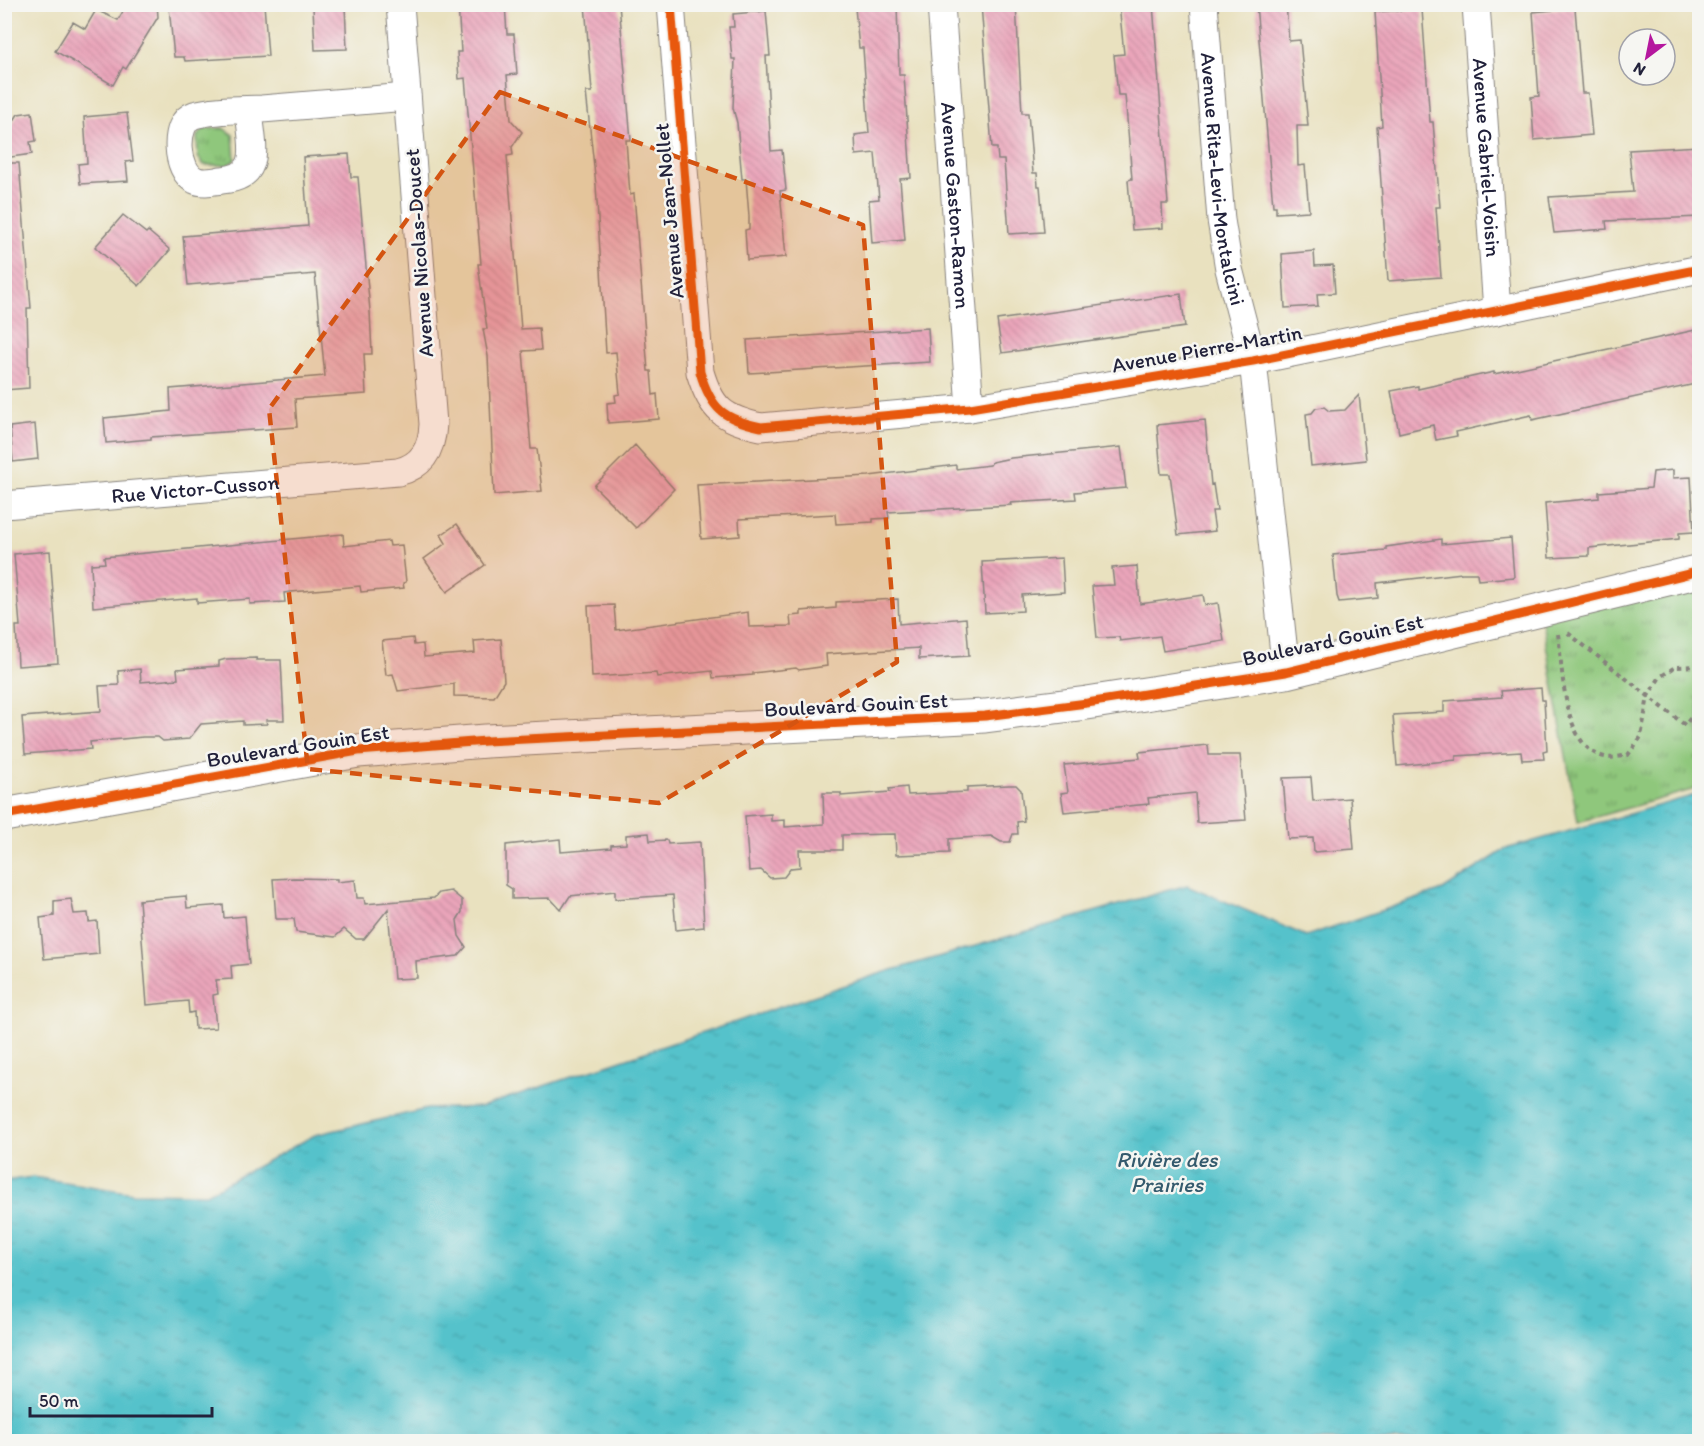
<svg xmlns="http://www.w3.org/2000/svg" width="1704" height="1446" viewBox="0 0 1704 1446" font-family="Itim,sans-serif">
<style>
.grass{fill:url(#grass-tufts);stroke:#58745b;stroke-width:1.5}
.water{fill:url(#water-ripples);stroke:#3b7283;stroke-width:1.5}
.building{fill:url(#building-back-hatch)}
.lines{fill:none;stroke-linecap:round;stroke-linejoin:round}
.street-casing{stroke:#86827d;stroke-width:29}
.secondary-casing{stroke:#86827d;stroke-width:35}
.path{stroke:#86827d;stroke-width:4;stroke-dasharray:4.5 4.5;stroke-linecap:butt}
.street{stroke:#fff;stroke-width:27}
.secondary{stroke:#fff;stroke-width:33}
.cycleway-casing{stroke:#f6f6f2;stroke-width:13}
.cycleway{stroke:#e8590c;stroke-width:9}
.marked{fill:#d45411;fill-opacity:0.2;stroke:#d45411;stroke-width:4.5;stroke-dasharray:12 8;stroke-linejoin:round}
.labels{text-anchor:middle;stroke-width:5;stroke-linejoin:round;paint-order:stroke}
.street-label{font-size:21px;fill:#22223b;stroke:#f6f6f2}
.water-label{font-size:22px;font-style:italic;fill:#345a6d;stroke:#f6f6f2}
</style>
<defs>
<pattern id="grass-tufts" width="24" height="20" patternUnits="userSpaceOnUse" patternTransform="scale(1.5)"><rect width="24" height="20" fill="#8fc77b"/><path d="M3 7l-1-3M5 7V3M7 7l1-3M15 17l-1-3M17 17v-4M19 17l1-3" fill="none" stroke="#74a166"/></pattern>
<pattern id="water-ripples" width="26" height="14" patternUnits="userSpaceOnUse" patternTransform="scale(1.5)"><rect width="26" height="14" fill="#54c2cb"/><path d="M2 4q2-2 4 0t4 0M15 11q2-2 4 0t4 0" fill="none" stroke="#49a6af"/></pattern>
<pattern id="building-back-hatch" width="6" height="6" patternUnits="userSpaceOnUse" patternTransform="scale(1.5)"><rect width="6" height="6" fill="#eaa5ba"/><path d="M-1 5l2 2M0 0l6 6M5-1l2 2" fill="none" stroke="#c88ea1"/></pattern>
</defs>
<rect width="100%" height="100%" fill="#f6f6f2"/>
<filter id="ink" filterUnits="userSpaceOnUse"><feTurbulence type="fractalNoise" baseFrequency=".0167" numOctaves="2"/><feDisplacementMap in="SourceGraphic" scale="12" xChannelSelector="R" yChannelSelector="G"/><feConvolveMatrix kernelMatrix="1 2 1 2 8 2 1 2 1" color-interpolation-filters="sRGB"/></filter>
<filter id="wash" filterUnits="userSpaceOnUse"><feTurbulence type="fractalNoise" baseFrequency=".008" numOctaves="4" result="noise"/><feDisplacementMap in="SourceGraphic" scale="24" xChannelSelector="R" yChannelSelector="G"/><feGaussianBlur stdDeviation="1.35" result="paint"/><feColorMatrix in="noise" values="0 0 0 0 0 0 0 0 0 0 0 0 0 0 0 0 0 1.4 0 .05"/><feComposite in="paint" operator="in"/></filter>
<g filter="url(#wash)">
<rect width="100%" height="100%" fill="#e9e1bf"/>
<path class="grass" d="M223,128L233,135L235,160L227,165H204L198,157L197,136L204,129Z
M1699,570V788L1578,822L1540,611Z"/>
<path class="water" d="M1699,794V1441H5V1181L33,1177L133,1193L206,1194L315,1135L427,1109L481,1107L882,973L1187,885L1306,936L1443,890L1506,849Z"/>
<g id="blocks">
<path class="building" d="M127,4H157L158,17L126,69L123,67L113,85L55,51L73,22L85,29L96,10L118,20Z
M215,4H264L268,56L185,61L184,57H174L169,7Z
M458,4H505L507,34H514L517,74L507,75L511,120L522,132L512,147L513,155L507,156L521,329L539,328L541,350L523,351L531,449H537L542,491L494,495L488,356L483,329H487L478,264H481L465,78L459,79L457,52H461Z
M585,4H619L631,140H626L630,195L634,194L648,371H651L653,395L657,394L659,419L608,423L607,403L616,402L615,395L620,394L616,352L606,353L596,185L586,92H592Z
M868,4H897L899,75H904L911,178L900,179L905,240L872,243L869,200L879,199L875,153L856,155L855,135L869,133L863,48H859L855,8L868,7Z
M981,4H1016L1022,113H1028L1033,173H1037L1038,186H1040L1044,232L1009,234L1004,160H998L997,148H992Z
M1119,4H1153L1168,204H1162L1163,228L1132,230L1128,180L1132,179L1125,95H1118L1114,55L1124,54Z
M1256,4H1286L1289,41L1300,40L1308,126H1297L1298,166L1305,165L1309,211L1276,213V206H1273Z
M345,6L347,49L315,50L313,7Z
M1575,8L1582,93H1588L1592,135L1534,140L1531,97L1539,96L1533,12Z
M1422,9L1430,122H1433L1440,207H1436L1441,277L1388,281L1377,127L1382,126L1375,12Z
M766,11L770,56H766L771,151L782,150L786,190L780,191L786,257L747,260L745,230L749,229V216L746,179H742L737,123L733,108L735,59H732L729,27H734L733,14Z
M32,112L36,141L30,142L32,154L4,158V137L18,114Z
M127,113L133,161L126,162L128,181L80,184L78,164L87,163L84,117Z
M1700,146V217L1606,221L1607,229L1554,233L1549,197L1633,192L1629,150Z
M349,154L351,177H358L370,311L372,354H364L366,394L295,399L297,427L151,437V439L106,443L104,418L171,411L170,389L325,376L315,274L188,285L183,236L308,226L303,157Z
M4,163H19L31,308H27L29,388L4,390Z
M123,215L146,233L148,231L170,250L139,286L95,247Z
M1314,251L1315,266L1333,265L1335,293L1317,294L1318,306L1285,308L1282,254Z
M1181,294L1185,327L1002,353L997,320Z
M928,328L930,362L749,373L747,340Z
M1700,329V383L1532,420L1531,415L1456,432L1457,436L1436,440L1433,425L1399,433L1391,391L1418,386V389L1494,372V374Z
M1359,395L1366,460L1311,466L1306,414L1312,413L1316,408L1324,407L1329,411L1345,410Z
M1205,420L1211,485L1213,484L1217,511H1212L1215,531L1178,535L1170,474H1161L1157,425Z
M35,424L38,459L13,462L10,427Z
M635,445L674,489L636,528L594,486Z
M1121,447L1126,488L1075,492L1076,499L1010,503L1011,505L888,512L889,518L873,519V522L836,524L835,514L739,519L740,536L701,539L697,485L869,476L956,465V469L990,465L992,462L1011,458Z
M1673,470V478L1691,477L1694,532L1679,533V539L1589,548V556L1549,558L1545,503L1599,498V492L1651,488L1653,472Z
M457,524L485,565L447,592L424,559L446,543L441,535Z
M343,534L344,546L389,541L390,546L402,545L406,582L403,583L404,588L361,592L360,586L291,592L284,593L285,602L250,604V599L197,603V598L93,607L91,564L105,563L104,557Z
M1511,538L1514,577L1478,580L1477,573H1462L1377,583L1378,598L1339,602L1337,596L1333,555L1386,550V547L1441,539V544Z
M50,551L58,663L18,666L16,626H20L14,554Z
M1062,558L1064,592L1022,595L1023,611L985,613L982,562Z
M1137,566L1140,604L1203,595L1205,605L1218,603L1224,641L1163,651L1160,636L1120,641L1119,637L1097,638L1092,586L1114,585L1112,568Z
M898,599L899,624L966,618L969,656L919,659V648L826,654L827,666L799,670L796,668L753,673V675L713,678L712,671L657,677L656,673L592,677L588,606L614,605L616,630L748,612L749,627L791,626L790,616L801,615V611L836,608V602Z
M413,638L414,645L423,644L424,657L475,653L474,641L501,639L504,681L494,697L454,696V684L398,691L393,674L386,675L382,641Z
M257,658L256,660H281L284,720H266L267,724L243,725V721L201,724L189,739L163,741L158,737H143L90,742L91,749L25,754L22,717L101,711L99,686L119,685L118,671L140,669L141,682L178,679L177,669L219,666V661L226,659Z
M1541,688L1542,700H1544L1547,750L1543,751L1544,759L1522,760L1521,752L1456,756V760L1397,766L1393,715L1444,712V701L1502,697L1501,691Z
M1208,745L1209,755H1240L1246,820L1197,823L1195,793L1148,798L1149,804L1064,812L1061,793L1068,792L1064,765L1140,758L1139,752Z
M1311,777L1313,801L1350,798L1354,849L1314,852L1313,838L1288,839L1283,778Z
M1009,785H1016L1021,790L1024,821L1017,822L1018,834H1013L1010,842H1001L991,836L949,839V853L896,855L895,834L842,835V850H799L800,867L791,868L784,877L770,878L761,870L749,871L745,816L771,814V821L785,820V827L824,824L823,793H841V796L890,792L889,789L907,787L908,795L967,792V787Z
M649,833L650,841L667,840L668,844L700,842L704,927L676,930L673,895L615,899V891L570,896L561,910L550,898L512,899V889L506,885V845L560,839L561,852L611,848V845L626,844V835Z
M295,878L337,879V882L355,880L357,898H364L365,904L434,898L439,893L451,891L462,900V912L457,920L459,936L466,947L458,956L416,961L417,978L394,979L388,909L364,939H356L344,929L335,937L296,932L294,919H276L273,879Z
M186,896L187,908L223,905L224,918L245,916L249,964L231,966L232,979L216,980L218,994L213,995L216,1028L195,1029L194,1012L189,1013L188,1001L147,1005L139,900Z
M71,899L74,914L88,913L89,922L97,921L99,954L44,959L40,918L54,916V901Z"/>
</g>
</g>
<g filter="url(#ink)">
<use href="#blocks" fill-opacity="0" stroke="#86827d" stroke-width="1.5"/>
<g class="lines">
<g class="street-casing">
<g id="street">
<path d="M671,4L700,372C711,409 723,419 761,427L970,408L1253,361L1700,269"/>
<path id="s1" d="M941,4L970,408"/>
<path id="s2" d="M1204,4L1221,220L1229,269L1253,361L1286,672"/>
<path id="s3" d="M1476,4L1497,311"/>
<path d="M249,110C251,142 265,177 222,180C214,181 203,184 195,180C176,172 172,122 194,115C215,109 240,110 262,109C310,105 359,101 407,97"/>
<path id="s4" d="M4,505L398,472C423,466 432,448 433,424L400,4"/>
</g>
</g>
<g class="secondary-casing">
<path id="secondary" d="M4,815L358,751L486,741L985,716L1087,703L1286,672L1700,571"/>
</g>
<path class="path" d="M1568,633L1685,725L1700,706
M1558,634C1563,669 1562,748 1605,757C1611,759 1621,756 1628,755L1641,737L1648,696L1660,677L1675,667L1700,666"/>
<use href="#street" class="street"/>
<use href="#secondary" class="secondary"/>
<g class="cycleway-casing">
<path id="cycleway" d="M671,4L700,372C711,409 723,419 761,427L970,408L1253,361L1700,269
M4,815L358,751L486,741L985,716L1087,703L1286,672L1700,571"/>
</g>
<use href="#cycleway" class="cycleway"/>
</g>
</g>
<path class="marked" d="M500,92L863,225L897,662L659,803L308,769L269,409Z"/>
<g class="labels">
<g class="street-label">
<text dy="7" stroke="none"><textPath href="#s3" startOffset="154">Avenue Gabriel-Voisin</textPath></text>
<text dy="7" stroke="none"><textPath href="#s2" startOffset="176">Avenue Rita-Levi-Montalcini</textPath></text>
<text dy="7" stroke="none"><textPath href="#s1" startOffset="202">Avenue Gaston-Ramon</textPath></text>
<text transform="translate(669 211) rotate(-95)" y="7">Avenue Jean-Nollet</text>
<text transform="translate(419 253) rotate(-94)" y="7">Avenue Nicolas-Doucet</text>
<text transform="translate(1207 349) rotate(-10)" y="7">Avenue Pierre-Martin</text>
<text dy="7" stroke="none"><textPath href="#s4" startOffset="192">Rue Victor-Cusson</textPath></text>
<text transform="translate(1333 640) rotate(-12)" y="7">Boulevard Gouin Est</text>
<text transform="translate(856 705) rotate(-3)" y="7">Boulevard Gouin Est</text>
<text transform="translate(298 746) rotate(-9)" y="7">Boulevard Gouin Est</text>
</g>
<g class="water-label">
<text x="1167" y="1167">Rivière des<tspan x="1167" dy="25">Prairies</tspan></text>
</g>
</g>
<rect width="1704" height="1446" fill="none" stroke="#f6f6f2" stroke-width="24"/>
<g transform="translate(1647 57) rotate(212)"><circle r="28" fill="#f6f6f2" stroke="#a1a1a9" stroke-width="1.5"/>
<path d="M0-4.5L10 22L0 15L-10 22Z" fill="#b5179e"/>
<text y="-9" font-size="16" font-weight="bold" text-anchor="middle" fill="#22223b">N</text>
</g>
<path d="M30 1407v9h182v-9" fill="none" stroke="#22223b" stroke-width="3"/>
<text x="39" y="1407" font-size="18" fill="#22223b" stroke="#f6f6f2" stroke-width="4.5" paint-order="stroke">50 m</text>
</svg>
